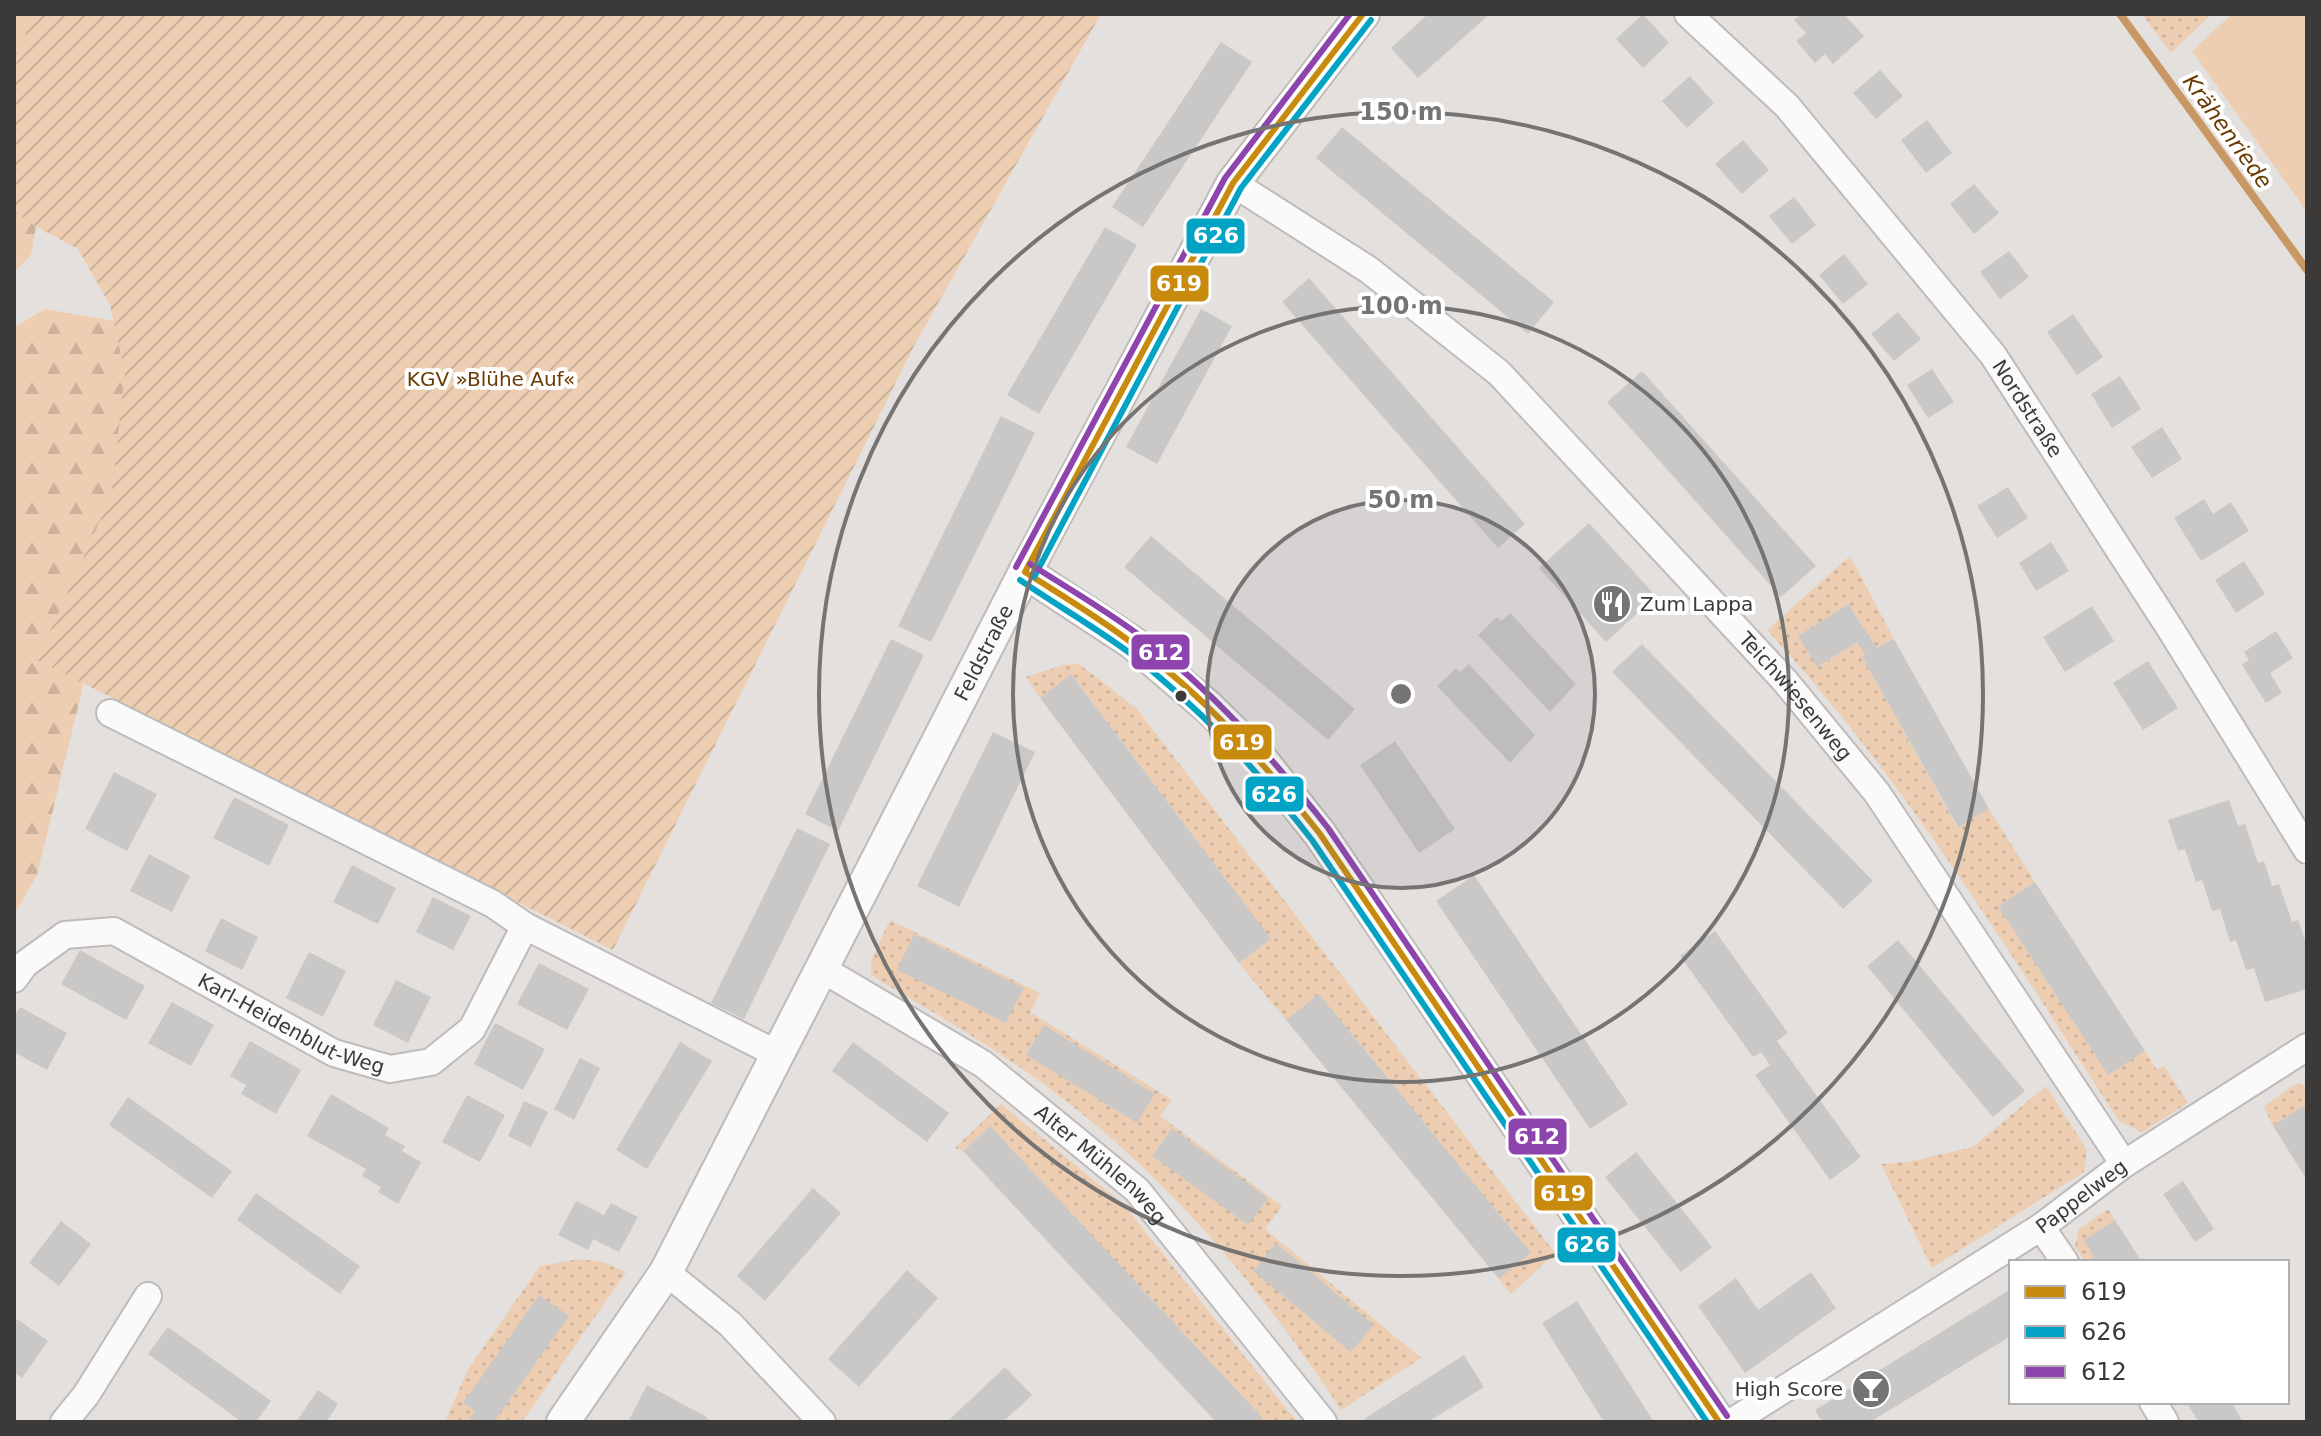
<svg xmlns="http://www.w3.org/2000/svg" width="2321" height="1436" viewBox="0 0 2321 1436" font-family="'DejaVu Sans',sans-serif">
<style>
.grass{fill:url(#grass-dots)}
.forest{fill:url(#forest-firs)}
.park{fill:#edceb2}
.garden{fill:url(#garden-furrows)}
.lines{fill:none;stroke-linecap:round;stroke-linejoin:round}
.stream{stroke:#c99764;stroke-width:8}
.building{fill:#cac8c6}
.minor-casing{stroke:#bebbba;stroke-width:30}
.tertiary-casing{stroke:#bebbba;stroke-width:36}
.minor{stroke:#fbfafa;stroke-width:26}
.tertiary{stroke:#fbfafa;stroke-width:32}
.bus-1-casing{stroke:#fff;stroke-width:12}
.bus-2-casing{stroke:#fff;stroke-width:12}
.bus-3-casing{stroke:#fff;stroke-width:12}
.bus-1{stroke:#c88b0e;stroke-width:6}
.bus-2{stroke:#03a3c6;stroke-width:6}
.bus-3{stroke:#8e44ad;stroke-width:6}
.ring{fill:none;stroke:#767472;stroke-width:4}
.bus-dot{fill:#3c3a38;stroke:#fff;stroke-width:3}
.labels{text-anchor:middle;stroke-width:8;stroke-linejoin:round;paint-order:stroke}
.park-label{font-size:20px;fill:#6b3c02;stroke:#fff}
.street-label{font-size:20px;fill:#3c3a38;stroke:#fff}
.poi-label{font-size:20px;fill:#3c3a38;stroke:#fff;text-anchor:start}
.water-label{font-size:22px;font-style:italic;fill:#693b00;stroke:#fff}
.centre{fill:#767472;stroke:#fff;stroke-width:4}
.ring-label{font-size:24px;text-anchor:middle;font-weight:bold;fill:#767472;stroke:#fff;stroke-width:8;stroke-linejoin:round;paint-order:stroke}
.line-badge{stroke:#fff;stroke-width:3}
.badge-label{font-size:22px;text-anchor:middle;font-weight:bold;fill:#fff}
</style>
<defs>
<pattern id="grass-dots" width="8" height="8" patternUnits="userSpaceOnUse" patternTransform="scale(2)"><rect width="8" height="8" fill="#edceb2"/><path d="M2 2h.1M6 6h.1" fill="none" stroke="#ccb29a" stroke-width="1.8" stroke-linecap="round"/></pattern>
<pattern id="forest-firs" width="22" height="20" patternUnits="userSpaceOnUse" patternTransform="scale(2)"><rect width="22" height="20" fill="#edceb2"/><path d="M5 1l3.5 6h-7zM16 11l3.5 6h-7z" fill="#ccb29a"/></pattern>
<pattern id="garden-furrows" width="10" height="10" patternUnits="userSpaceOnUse" patternTransform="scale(2)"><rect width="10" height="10" fill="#edceb2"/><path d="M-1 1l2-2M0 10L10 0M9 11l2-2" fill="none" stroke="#ccb29a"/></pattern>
</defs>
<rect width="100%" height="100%" fill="#e3e0de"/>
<path class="grass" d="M2142,14H2212L2171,53Z
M1850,556L1894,639L1877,648L1848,604L1798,636L1818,667L1857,642L1865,655L1862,657L1957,827L1989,809L2035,882L1998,906L2108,1074L2145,1051L2157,1070L2164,1066L2188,1103L2142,1132L2119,1121C2009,952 1904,778 1767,630Z
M1079,664L1137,709L1555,1253L1511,1294L1499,1279L1531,1253L1319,994L1286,1020L1239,963L1271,939L1071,674L1040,698L1026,677L1063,665Z
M890,920L1040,993L1030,1012L1172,1100L1160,1116L1282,1206L1265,1229L1421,1358L1341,1410C1266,1295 1175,1185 1066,1101C1005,1053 937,1015 871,975V961Z
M2296,1084L2307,1086V1112L2303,1107L2273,1126L2264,1106Z
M2046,1086L2087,1150L2084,1172L1932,1268L1881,1164L1908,1162L1973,1147Z
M1001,1104L1124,1205L1297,1422H1257L1262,1417L990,1127L963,1151L955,1148Z
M2108,1209L2115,1220L2084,1240L2097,1262H2085L2075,1246L2079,1229Z
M579,1259L603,1262L626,1272L522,1422H445L467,1371L540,1266Z"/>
<path class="forest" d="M14,14H74L31,255L14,272Z
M45,309L114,321L136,387L81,695L37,875L14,915V327Z"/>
<path class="park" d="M2232,14H2307V212L2192,51Z"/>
<path class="garden" d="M33,14H1101L914,346L613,950L37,660L111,496L125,374L110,305L78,249L24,220L14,203V71Z"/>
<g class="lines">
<path class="stream" d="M2120,14L2307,270"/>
</g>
<path class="building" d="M1428,14H1490L1418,78L1391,48Z
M1643,14L1669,43L1643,68L1616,39Z
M1802,14H1844L1864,36L1833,64L1825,54L1815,63L1796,41L1806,33L1794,20Z
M1221,42L1252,62L1143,227L1112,207Z
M1880,70L1903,96L1876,119L1853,93Z
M1690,76L1714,103L1687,128L1662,101Z
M1927,120L1952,153L1926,173L1901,140Z
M1342,127L1554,302L1528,334L1316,158Z
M1743,140L1769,170L1742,194L1715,164Z
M1974,184L1999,213L1974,234L1950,204Z
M1794,197L1816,225L1792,244L1769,216Z
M1105,227L1137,245L1039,414L1007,395Z
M2009,251L2029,277L2000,299L1980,272Z
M1844,254L1868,284L1843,304L1819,275Z
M1309,278L1525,524L1498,548L1282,302Z
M1201,309L1232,326L1157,464L1126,447Z
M1898,312L1921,339L1894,361L1871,334Z
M2073,314L2103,357L2077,375L2047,332Z
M1932,369L1954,402L1928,418L1907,385Z
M1642,371L1816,566L1781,597L1607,402Z
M2120,376L2141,409L2112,428L2091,394Z
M1001,416L1035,433L931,642L898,626Z
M2162,427L2182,459L2152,478L2131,447Z
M2008,487L2028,518L1997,538L1977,506Z
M2204,499L2213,514L2231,502L2249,531L2201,561L2174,518Z
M1589,523L1656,596L1606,642L1539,568Z
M1151,536L1355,709L1328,740L1124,567Z
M2051,542L2069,571L2036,591L2019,563Z
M2244,561L2265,594L2236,613L2215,580Z
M1848,604L1877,648L1894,639L1989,809L1958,827L1862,657L1865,655L1857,642L1817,667L1798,636Z
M2092,606L2114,641L2065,672L2043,637Z
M1510,613L1576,684L1550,712L1478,635L1497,617L1501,621Z
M2276,631L2293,658L2270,673L2282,693L2266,703L2242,665L2249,660L2244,652Z
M891,639L924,655L838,831L805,814Z
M1642,644L1873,881L1843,909L1612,672Z
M2148,661L2178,708L2143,730L2113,683Z
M1469,664L1535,735L1510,763L1437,686L1456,668L1460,672Z
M1071,674L1271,939L1239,963L1040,698Z
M993,732L1035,752L959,907L917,886Z
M1395,741L1455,829L1419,853L1360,765Z
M114,772L157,794L127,851L85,829Z
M234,797L289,825L269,866L213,838Z
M2229,800L2238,826L2245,824L2258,863L2264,861L2272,886L2279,884L2292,922L2298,920L2307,945V989L2265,1002L2254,968L2246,970L2236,940L2230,942L2220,909L2212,911L2202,880L2196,882L2185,849L2178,851L2168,820Z
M797,828L830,844L744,1019L711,1003Z
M149,854L190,876L172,912L130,891Z
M352,865L396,888L378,924L333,902Z
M1474,875L1628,1104L1590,1129L1436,901Z
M2035,882L2145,1051L2108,1075L1998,906Z
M433,897L471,916L453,950L416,932Z
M221,918L258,937L242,970L205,951Z
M1715,931L1788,1033L1777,1041L1861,1157L1830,1180L1755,1075L1770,1065L1761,1052L1753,1057L1680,956Z
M914,934L1024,988L1006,1023L897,970Z
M1898,940L2025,1091L1993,1117L1867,966Z
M80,950L145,986L126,1020L61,984Z
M309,952L346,971L323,1017L286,998Z
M539,963L589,989L567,1030L517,1004Z
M396,980L431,997L408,1043L373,1025Z
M1319,994L1531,1253L1499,1279L1286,1020Z
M172,1002L214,1025L191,1066L148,1043Z
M20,1007L67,1033L47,1070L14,1052V1017Z
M495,1023L545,1049L523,1090L474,1064Z
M1044,1025L1155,1094L1137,1123L1026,1055Z
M250,1041L301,1070L276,1114L241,1094L246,1085L230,1076Z
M680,1042L712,1061L647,1169L616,1150Z
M853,1042L949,1113L927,1142L832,1071Z
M580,1058L600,1068L574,1120L554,1109Z
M331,1094L389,1128L385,1135L405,1146L402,1151L421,1162L398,1204L378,1192L381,1187L362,1176L366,1169L307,1136Z
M467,1095L505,1115L480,1162L442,1142Z
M128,1097L232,1171L212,1198L109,1125Z
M524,1101L548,1112L531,1147L508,1136Z
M2303,1106L2307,1112V1180L2273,1126Z
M990,1126L1262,1417L1257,1422H1216L963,1151Z
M1172,1128L1268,1198L1248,1225L1152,1156Z
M1636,1152L1712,1247L1681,1272L1605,1177Z
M2183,1181L2214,1229L2195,1242L2163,1194Z
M813,1188L841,1213L765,1301L737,1276Z
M256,1193L360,1266L340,1294L237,1220Z
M576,1201L604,1215L611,1203L638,1217L619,1252L593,1239L588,1250L558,1235Z
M2115,1220L2142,1262H2097L2084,1240Z
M61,1221L91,1244L59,1286L29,1263Z
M1276,1243L1374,1325L1351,1352L1253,1271Z
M907,1270L938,1298L859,1387L828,1359Z
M1811,1272L1836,1308L1745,1373L1698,1306L1736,1278L1758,1310Z
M2011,1289V1336L1870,1422H1822L1815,1410Z
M539,1295L569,1316L494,1422H468L475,1411L463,1403Z
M1577,1301L1643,1405L1654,1422H1604L1542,1323Z
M17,1319L48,1341L22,1378L14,1372V1324Z
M168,1327L271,1401L256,1422H242L148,1354Z
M1464,1355L1484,1387L1428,1422H1366L1364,1419Z
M1005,1367L1032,1395L1003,1422H947Z
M647,1385L705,1416L711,1422H628Z
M318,1390L338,1404L326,1422H296Z
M2186,1402H2231L2243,1422H2199Z"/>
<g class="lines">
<g class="minor-casing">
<g id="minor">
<path id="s1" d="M1688,14L1787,106L1993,355L2171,630L2307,850"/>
<path id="s2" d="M1233,183L1369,270L1499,373L1785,681L1877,793L2124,1164"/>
<path d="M110,713L493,904L525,926L779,1055"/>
<path id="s3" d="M822,969L983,1064L1137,1190L1323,1422"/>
<path id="s4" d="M14,979L25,964L65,935L114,931L334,1053L390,1069L431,1062L472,1029L525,926"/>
<path d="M2041,1227L2065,1262"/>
<path d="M666,1272L730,1324L822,1422"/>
<path d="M2153,1402L2165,1422"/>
<path d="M64,1422L86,1395L148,1296"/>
<path id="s5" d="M1732,1422L2041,1227L2124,1164L2307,1047"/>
</g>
</g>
<g class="tertiary-casing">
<g id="tertiary">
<path d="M1025,572L1133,643L1208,707L1259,757L1320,834L1719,1422"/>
<path id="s6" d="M563,1422L666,1272L1025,572L1233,183L1363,14"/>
</g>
</g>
<use href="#minor" class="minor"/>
<use href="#tertiary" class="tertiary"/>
<g class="bus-1-casing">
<path id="bus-1" d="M1025,572C1061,595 1098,617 1132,643C1205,696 1264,763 1320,834L1719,1422
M1025,572L1233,183L1363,14"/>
</g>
<g class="bus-2-casing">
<path id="bus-2" d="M1034,577L1241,188L1371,20
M1020,580C1055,604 1093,626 1127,651C1199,706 1257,770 1312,840L1707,1422"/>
</g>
<g class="bus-3-casing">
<path id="bus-3" d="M1030,564C1066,587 1104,609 1139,635C1212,690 1272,757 1328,828L1727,1416
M1016,567L1225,178L1350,14"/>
</g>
<use href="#bus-1" class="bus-1"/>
<use href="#bus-2" class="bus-2"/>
<use href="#bus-3" class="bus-3"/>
</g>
<circle cx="1401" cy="694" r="194" fill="#767472" fill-opacity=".12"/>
<g class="ring">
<circle cx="1401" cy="694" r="194"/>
<circle cx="1401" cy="694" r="388"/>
<circle cx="1401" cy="694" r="582"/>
</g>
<defs>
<g id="restaurant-disc" transform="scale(2)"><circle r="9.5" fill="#767472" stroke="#fff"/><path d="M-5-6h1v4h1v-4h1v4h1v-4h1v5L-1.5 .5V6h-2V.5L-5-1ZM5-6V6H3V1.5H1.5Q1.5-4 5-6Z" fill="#fff"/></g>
<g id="bar-disc" transform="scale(2)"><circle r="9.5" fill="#767472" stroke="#fff"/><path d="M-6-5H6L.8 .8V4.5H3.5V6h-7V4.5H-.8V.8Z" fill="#fff"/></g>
</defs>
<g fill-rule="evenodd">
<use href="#restaurant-disc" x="1612" y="604"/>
<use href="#bar-disc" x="1871" y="1389"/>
</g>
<circle class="bus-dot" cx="1181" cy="696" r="7"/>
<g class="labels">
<g class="park-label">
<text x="491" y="386">KGV »Blühe Auf«</text>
</g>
<g class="street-label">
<text dy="7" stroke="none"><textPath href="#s1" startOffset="522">Nordstraße</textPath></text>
<text dy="7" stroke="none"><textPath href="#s6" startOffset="878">Feldstraße</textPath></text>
<text dy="7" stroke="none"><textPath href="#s2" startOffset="766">Teichwiesenweg</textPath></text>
<text dy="7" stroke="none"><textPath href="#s4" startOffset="318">Karl-Heidenblut-Weg</textPath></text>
<text dy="7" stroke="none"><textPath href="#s3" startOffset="342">Alter Mühlenweg</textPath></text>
<text dy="7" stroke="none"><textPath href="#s5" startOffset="416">Pappelweg</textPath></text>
</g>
<g class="poi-label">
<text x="1640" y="611">Zum Lappa</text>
<text x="1843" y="1396" text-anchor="end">High Score</text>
</g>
<g class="water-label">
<text transform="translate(2228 131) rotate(54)" y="8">Krähenriede</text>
</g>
</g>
<circle cx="1401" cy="694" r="12" class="centre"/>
<g class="ring-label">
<text x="1401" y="120">150 m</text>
<text x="1401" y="314">100 m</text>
<text x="1401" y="508">50 m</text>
</g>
<g class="line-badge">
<rect x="1185" y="217" width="61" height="38" rx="8" fill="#03a3c6"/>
<rect x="1149" y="264" width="61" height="39" rx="8" fill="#c88b0e"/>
<rect x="1130" y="633" width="61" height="38" rx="8" fill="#8e44ad"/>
<rect x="1212" y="723" width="61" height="38" rx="8" fill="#c88b0e"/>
<rect x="1244" y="775" width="61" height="38" rx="8" fill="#03a3c6"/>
<rect x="1507" y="1117" width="61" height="39" rx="8" fill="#8e44ad"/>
<rect x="1533" y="1174" width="61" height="38" rx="8" fill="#c88b0e"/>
<rect x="1556" y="1226" width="61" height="38" rx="8" fill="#03a3c6"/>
</g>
<g class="badge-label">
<text x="1216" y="243">626</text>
<text x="1179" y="291">619</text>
<text x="1161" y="660">612</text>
<text x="1242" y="750">619</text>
<text x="1274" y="802">626</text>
<text x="1537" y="1144">612</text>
<text x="1563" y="1201">619</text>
<text x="1587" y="1252">626</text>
</g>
<rect width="2321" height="1436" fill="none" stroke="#3c3a38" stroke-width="32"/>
<rect x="2009" y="1260" width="280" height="144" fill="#ffffff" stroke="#b1b0af" stroke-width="2"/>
<rect x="2025" y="1286" width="40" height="12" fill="#c88b0e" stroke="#b1b0af" stroke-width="2"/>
<text x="2081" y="1300" font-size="24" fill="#3c3a38">619</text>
<rect x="2025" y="1326" width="40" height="12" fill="#03a3c6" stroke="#b1b0af" stroke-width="2"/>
<text x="2081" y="1340" font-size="24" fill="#3c3a38">626</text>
<rect x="2025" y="1366" width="40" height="12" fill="#8e44ad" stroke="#b1b0af" stroke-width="2"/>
<text x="2081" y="1380" font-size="24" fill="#3c3a38">612</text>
</svg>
